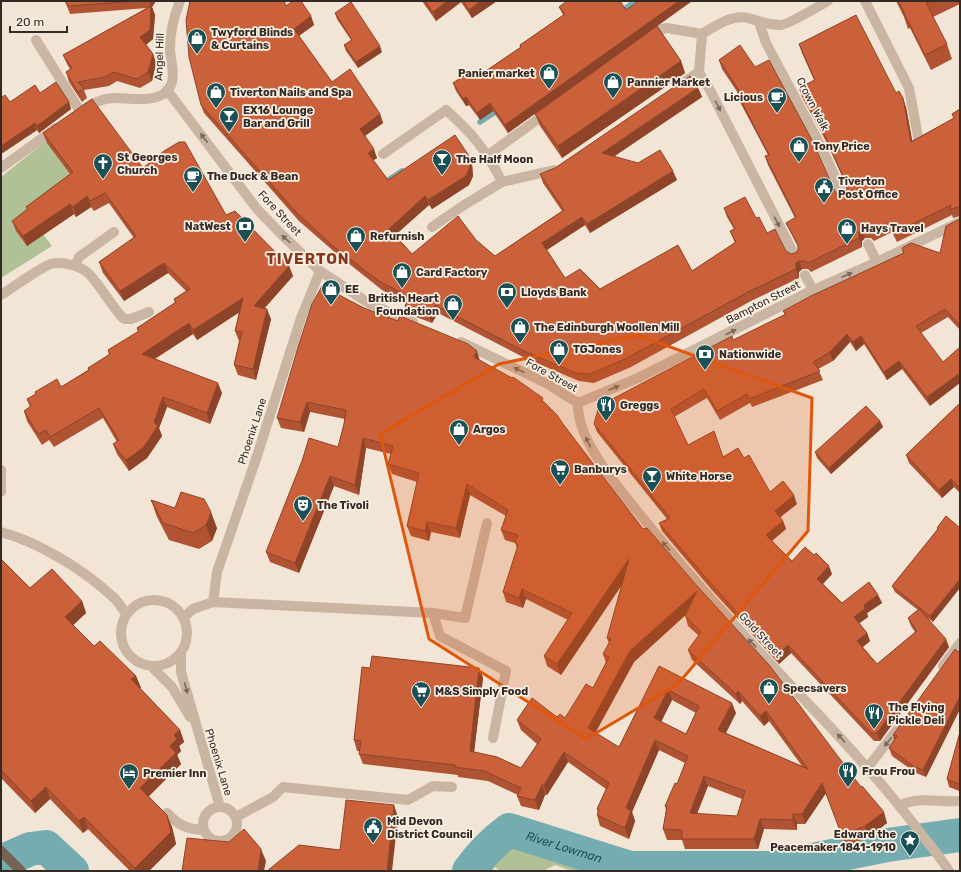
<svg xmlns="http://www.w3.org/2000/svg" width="961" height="872" viewBox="0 0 961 872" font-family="Rubik,sans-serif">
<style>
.green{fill:#b1c196}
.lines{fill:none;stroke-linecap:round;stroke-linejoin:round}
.stream{stroke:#74acaf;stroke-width:5.5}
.river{stroke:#74acaf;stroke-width:34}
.service{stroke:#cab5a2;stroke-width:10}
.pedestrian{stroke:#cab5a2;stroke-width:10}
.minor{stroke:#cab5a2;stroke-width:10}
.tertiary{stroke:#cab5a2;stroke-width:10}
.primary{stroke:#776155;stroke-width:10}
.wall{fill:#af5332;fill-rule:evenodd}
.shaded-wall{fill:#8e4429}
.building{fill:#cb613a;stroke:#8e4429;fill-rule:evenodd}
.oneway{fill:#78695d}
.marked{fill:#df570d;fill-opacity:0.2;stroke:#df570d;stroke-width:3;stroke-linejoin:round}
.labels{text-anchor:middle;stroke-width:3.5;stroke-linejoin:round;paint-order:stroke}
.poi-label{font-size:11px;font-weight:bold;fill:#342a25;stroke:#f9efe2;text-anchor:start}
.street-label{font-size:11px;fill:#342a25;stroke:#f9efe2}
.water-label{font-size:12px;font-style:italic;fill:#195156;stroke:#f9efe2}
.district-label{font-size:15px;font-weight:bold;letter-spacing:1px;fill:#86371b;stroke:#f9efe2}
</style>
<rect width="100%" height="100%" fill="#f2e5d6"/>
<path class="green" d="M46,141L56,143L81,189L43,234L52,246L1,278V177Z
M494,821L602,859L709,861L792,856L799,871H572L555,865L543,871H500L495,867L492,871H456Z"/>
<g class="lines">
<path class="stream" d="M620,12L636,1
M480,122L500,109
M382,184L402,171"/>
<g class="river">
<path d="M1,862L30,849L46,847L72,871"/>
<path id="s1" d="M469,871C480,855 493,842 509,830L630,868H773L887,845L960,835"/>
</g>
<path class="service" d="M865,1L909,88L918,137
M650,38L662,29L667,28L702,34
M36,40L80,111
M699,72L711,92L795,256
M680,85L699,72L702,34C715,26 732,14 748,18C758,21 770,25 781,25C789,24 819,6 828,1
M383,154L446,110C473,134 486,150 502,182L554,170
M488,155L548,112
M432,227L461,207L502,182
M805,275L813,290
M213,602L217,572L256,459
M433,613L440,636L506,671L493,738
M183,618L193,609L213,602L433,613L465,618L487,523
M167,813C178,825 187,829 203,830
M236,817L273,797L283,787L408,800L433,786L452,787"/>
<path class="pedestrian" d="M759,22L766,43L822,148L844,197
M167,90L257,209L282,235L320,271L370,304L413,322
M868,244L877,262
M461,342L546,383L578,403
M256,459L301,318L320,271"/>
<path class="minor" d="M84,109C93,103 101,99 112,98C129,97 165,107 172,82C175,72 170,59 170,49C170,32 174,16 180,1
M1,168L56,128
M75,266L79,257L114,232
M1,295C11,289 42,266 51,264C63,261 82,266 90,275C103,289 111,306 124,319H131L149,312
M1,470V492
M1,532C39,542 84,570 113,597C118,601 122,608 126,614
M121 633a33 33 0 1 1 66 0a33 33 0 1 1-66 0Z
M181,652V672L220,807
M152,667L172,687L190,717
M901,805C920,796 939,803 960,801
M203 824a17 17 0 1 1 34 0a17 17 0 1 1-34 0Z"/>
<path class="tertiary" d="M943,666L960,643
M868,767L900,726
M949,871C939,855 927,842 916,827C886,788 853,751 819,715C758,651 697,586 642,517C619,488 576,440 578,403L638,378L813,290L877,262L960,222"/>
<path class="primary" d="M1,851L21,871"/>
</g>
<path class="wall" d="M65,1H156L152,7L155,15L153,39L146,45L153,54L156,63L152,81L140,88L117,81L109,86L84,90L87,98L82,102L69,82L66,72L70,69L67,64L63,55L147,8L70,14Z
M422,1H497L472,18L461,2L436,21Z
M692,1L657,26L681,61L685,73L562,158L540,126L535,114L615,56L508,133L493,111L480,120L469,105L466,106L456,91L453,83L477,77L521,47L520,45L563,15L559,7L626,10Z
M896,1H960V4L933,17L947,44L952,59L931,70L910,28L908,29L904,17Z
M286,6L311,16L314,25L299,36L332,82L380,114L383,123L365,136L377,158L373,160L388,180L472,164L473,176L469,185L432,209L429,205L395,235L412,254L476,240L495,256L562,211L543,183L540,174L555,168L698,88L702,97L614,156L677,180L590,233L585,225L547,250L565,278L600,289L692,271L735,243L730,231L734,229L727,217L724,208L756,218L767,233L786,251L791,254L795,253L798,251V247L786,223L795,218L768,165L765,156L768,155L740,102L737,93H738L722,69L719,60L837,194H843L846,192L847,187L828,145L802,97L799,88L814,80L802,53L799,44L896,93L906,107L912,141L954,118L952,114L960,109V216L953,218L952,215L897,242L892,232L874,241L871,238H865L862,241V247L811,272L808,269H802L799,272V278L751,301L631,367L594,383L579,381L525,358L438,313L432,323L408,314L405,306L406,303L382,290L338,255L299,221L204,113L201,105Z
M335,13L382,52L358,68L346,51L344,45L351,40L337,19Z
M40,93L69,102L71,109L39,133L37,130L1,154V98L10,102Z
M43,133L143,168L226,215L289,266L293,276L264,309L271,319L256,380L238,375L234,365L239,341L235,331L239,312L197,340L193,334L155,359L222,393L210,424L167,407L159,428L162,436L147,458L129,471L117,454L113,444L117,442L103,418L54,447L49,440L42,445L27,421L24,411L30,407L27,399L36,394L35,392L61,387L88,370V368L109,355L108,350L138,332L137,328L175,303L174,299L186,291L168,273L124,301L103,273L99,262L134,238L109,203L94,211L91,207L76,217L74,214L27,246L16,231L12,221L27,209L26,207L70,174L47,143Z
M960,219V330L948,317L921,333L930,406L902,369L887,380L864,344L856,351L850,342L833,361L818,369L823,380L752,407L750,403L720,420L707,398L674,417L688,445L723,457L744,458L770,492L797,504L780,517L783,521L786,529L772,541L792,561L832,574L823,584L842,603L878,595L882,603L867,613L868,617L859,623L867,633L870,641L863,647L877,664L915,632L911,626L908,618L918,610L895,592L892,586L937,530V528L946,516L933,622L926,617L949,647L880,741H874L791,653L779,664L711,589L662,531L659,523L667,519L597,432L594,424L733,340L785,315L783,311L903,253L902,248L940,253Z
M364,308L480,361L544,402L563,424L643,529L887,823L869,837L846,846L826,793L805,824H797V830L764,829L758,849H685L682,840H667L663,829L666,810L665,806L677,784L685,763L659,750L632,812L635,821L629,839L600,826L597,815L598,813L597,809L606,789L568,762L547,795H545L539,810L521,806L517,796L518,795L488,781L458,777V775L363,764L359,754L360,751H357L354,740L370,668H479L483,678L474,752L521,768L537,744L521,730L517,720L557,717L565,718L593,688L606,663L603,654L609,643L607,638L622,585L561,675L547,666L544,656L568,620L526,599L523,608L506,602L503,592L517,548L515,543L505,540L501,530L506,516L470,495L460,538L431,532L429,541L411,536L407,526L417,482L392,474L388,464L391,454L366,448L359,495L334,486L299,573L270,562L266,552L338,447L344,424L345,419L310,412L304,432L281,428L277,418ZM685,615L688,626L699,636L688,650L692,660L740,704L742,701L764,726L769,721L802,766L726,733L736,713L659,666L619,747L595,733L634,662ZM672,700L696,713L686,734L661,722ZM708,786L742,799L737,816L697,814Z
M960,403V493L954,487L942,498L909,463L906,455Z
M880,421L883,427L831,474L817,458L815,452Z
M151,500L217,528L212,541L199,549L169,540L157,517Z
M1,559L30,588L82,601L86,613L73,625L94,646L136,676L141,688H140L180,730L184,742L179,746L181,751L177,755L181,764L149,796L172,827L176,844L149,871H130L88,829L83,833L50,799L35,813L1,778Z
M960,650V709L926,777L916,773L892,756L889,748L894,740L893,735Z
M960,732V791H959L949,787L947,779Z"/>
<path class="shaded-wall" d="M149,1H156L152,7L155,15L153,39L143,46L140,37L151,8Z
M448,1H461V2L436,21L433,12Z
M481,1H497L472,18L469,10Z
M679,1H692L508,133L505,125Z
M311,16L314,25L297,37L294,29Z
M380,46L382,52L358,68L356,62Z
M153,54L156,63L152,81L148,72Z
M681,61L685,73L562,158L558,146Z
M698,88L702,97L606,162L602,153Z
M466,97L469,105L466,106L463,99Z
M903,98L906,107L914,150L911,142Z
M69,102L71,109L39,133L37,126Z
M490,103L493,111L480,120L477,113Z
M380,114L383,123L363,137L360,129Z
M35,123L37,130L1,154V146Z
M374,149L377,158L371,162L368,153Z
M469,156L472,164L473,176L469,185L432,209L428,200Z
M673,171L677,180L590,233L587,224Z
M87,196L91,207L76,217L73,207Z
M425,196L429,205L392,238L389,229Z
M70,204L74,214L27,246L23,236Z
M582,217L585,225L545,251L542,243Z
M862,230L865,238L862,241V247L859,238V232Z
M799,261L802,269L799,272V278L796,269V263Z
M164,263L168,273L124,301L120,291Z
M289,266L293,276L257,316L254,306Z
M243,298L246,308L197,340L193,330Z
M435,305L438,313L432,323L429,315Z
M267,309L271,319L256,380L253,369Z
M189,323L193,334L146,364L142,354Z
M847,334L850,342L833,361L830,352Z
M861,336L864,344L856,351L853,342Z
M477,351L480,361L474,357Z
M899,361L902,369L887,380L884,372Z
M960,373V383L930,406L927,397Z
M218,383L222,393L210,424L207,413Z
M163,397L167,407L159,428L162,436L147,458L129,471L126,460L154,422Z
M307,402L310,412L304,432L300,422Z
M880,421L883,427L831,474L829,468Z
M363,438L366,448L359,495L355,485Z
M330,476L334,486L299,573L295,563Z
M951,479L954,487L942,498L939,490Z
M467,484L470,495L460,538L456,528Z
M794,495L797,504L778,519L775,511Z
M211,512L217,528L212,541L206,525Z
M783,521L786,529L769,543L766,535Z
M427,522L431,532L429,541L425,531Z
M629,559L632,569L561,675L557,664Z
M829,566L832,574L820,587L817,579Z
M960,579V588L933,622L930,616Z
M522,589L526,599L523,608L519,598Z
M697,591L701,601L634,662L592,739L588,728L630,651Z
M878,595L882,603L867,613L868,617L857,625L854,617L864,605Z
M82,601L86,613L69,629L65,617Z
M867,633L870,641L860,649L857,641Z
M946,639L949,647L880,741L877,733Z
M788,645L791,653L779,664L776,656Z
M479,668L483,678L473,761L470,751Z
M136,676L141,688L135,691L131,679Z
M668,690L672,700L658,728L654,718Z
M738,691L742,701L740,704L736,694Z
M960,696V709L926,777L923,770Z
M732,703L736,713L722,740L718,730Z
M766,711L769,721L764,726L760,716Z
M180,730L184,742L179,746L181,751L177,755L181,764L145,800L140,788L170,746L174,735Z
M655,740L659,750L632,812L635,821L629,839L625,828L626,808Z
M564,752L568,762L547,795L544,785Z
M704,776L708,786L693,823L690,813Z
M822,783L826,793L805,824L802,814Z
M542,785L545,795L539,810L535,800Z
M46,787L50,799L35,813L31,801Z
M394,805L398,817L392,871H387Z
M884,812L887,823L869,837L865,826Z
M793,814L797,824V830L793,820Z
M167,815L172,827L176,844L149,871H136L135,868Z
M84,817L88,829L83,833L79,821Z
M760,819L764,829L758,849L754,839Z
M261,849L266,861L264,871H258Z"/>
<path class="building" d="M65,1H137L68,6Z
M190,1H284L286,6L293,1H301L311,16L294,29L332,82L350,69L380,114L360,129L374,149L368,153L388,180L455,135L469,156L470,167L466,176L428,200L425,196L389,229L412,254L458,216L476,240L495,256L564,210L540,174L555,168L690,76L698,88L602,153L638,163L660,150L673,171L587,224L582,217L542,243L565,278L580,269L600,289L678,245L692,271L736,242L730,231L735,229L724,208L745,197L756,218L759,217L767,233L775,229L786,251L791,254L795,253L798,251V245L786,223L796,217L765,156L769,155L737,93L740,92L719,60L740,45L755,67L769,60L813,142L835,191L837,194H843L846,192L847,186L825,136L799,88L815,80L799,44L856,15L896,93L899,91L903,98L911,142L954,118L952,114L960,109V208L957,207L950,210L951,205L894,233L889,223L871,232L868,230H862L859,232V238L808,263L805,261H799L796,263V269L748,292L627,358L590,374L576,373L522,350L435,305L429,315L405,306L409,297L379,281L334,247L296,212L201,105L189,57L186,20Z
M425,1H448L433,12Z
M463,1H481L469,10Z
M567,1H620L626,10L639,1H679L505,125L490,103L477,113L466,97L463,99L453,83L472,70L477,77L521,47L520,45L565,14L559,7Z
M898,1H930L926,3L947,44L925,55L904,13L903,14L904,12Z
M351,2L380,46L356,62L344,45L352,40L335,13Z
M151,6L150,30L140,37L153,54L148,72L137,79L114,72L105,77L78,82L84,89L78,92L66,72L72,68L63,55Z
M657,26L681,61L558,146L535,114Z
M56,82L69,102L37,126L35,123L1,146V98L5,95L10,102L35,85L40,93Z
M92,99L143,168L164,151L179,142H185L226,215L235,211L289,266L254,306L267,309L253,369L234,365L242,332L235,331L243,298L193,330L189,323L142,354L218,383L207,413L163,397L154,422L158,426L143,448L126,460L113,444L119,440L99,408L50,437L46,430L38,434L24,411L31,406L27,399L36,394L35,392L57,379L61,387L89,370L88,368L110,354L108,350L139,331L137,328L176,302L174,299L190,289L164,263L120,291L99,262L136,236L105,193L90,201L87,196L73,207L70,204L23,236L12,221L28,209L26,207L73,172L43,133Z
M960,219V325L945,309L916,326L943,362L960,347V373L927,397L899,361L884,372L861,336L853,342L847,334L830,352L813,362L820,371L749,399L747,394L717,411L704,389L671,409L688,445L714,431L723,457L738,448L744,458L749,455L770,492L783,481L794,495L775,511L783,521L766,535L792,561L805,547L814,555L816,553L829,566L817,579L842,603L869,582L878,595L864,605L865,609L854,617L867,633L857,641L877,664L917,631L908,618L919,609L946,639L877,733H871L788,645L776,656L708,580L659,523L670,518L594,424L599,406L732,336L733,340L786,314L783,311L811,296L904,253L902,248L911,243L940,253L946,226Z
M322,286L364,308L398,321L400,316L468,344L477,351L474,357L512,378L513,377L543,398L542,400L557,415L563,424L643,529L647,528L698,587L770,666L861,787L862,786L884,812L865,826L842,836L822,783L802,814H793V820L760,819L754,839H682V830L663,829L667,807L665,806L675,783L677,784L688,756L655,740L626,808L631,811L625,828L597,815L599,810L597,809L609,783L564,752L544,785H542L535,800L517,796L521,788L484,771L455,767V765L359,754L361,741L354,740L362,667L370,668L372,656L479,668L470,751L497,757L521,768L541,739L517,720L532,698L557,717L560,714L565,718L586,684L593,688L609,657L603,654L611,639L607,638L629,559L557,664L544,656L572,613L522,589L519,598L503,592L518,545L515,542L518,535L501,530L508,510L467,484L456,528L427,522L425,531L407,526L419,473L388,464L393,446L363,438L355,485L330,476L295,563L266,552L302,461L309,438L338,447L344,424L346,410L307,402L300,422L277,418L298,347L312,304ZM697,591L685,616L701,632L688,650L736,694L738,691L760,716L766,711L808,769L718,730L732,703L659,666L619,747L588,728L630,651ZM668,690L699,706L686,734L654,718ZM704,776L745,791L737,816L690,813Z
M960,403V488L951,479L939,490L906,455Z
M866,406L880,421L829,468L815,452Z
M181,492L204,499L211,512L206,525L193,533L163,523L151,500L175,508Z
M946,516L960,528V579L930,616L892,586L938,529L937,528Z
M1,559L30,588L52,569L82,601L65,617L94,646L100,641L136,676L131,679L180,730L174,735L177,739L170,746L176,753L140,788L167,815L171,832L135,868L84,817L79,821L46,787L31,801L1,770Z
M955,649L958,652L960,650V696L923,770L913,766L889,748L897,736L893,735Z
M960,732V783H956L947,779Z
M346,800L394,805L387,871H267L299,845L340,850Z
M244,829L261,849L258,871H182L187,838L229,842Z"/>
<defs><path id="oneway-solid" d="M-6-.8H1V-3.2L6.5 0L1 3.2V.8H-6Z"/></defs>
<g class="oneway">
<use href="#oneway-solid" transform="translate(718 106) rotate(64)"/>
<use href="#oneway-solid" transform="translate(204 138) rotate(-127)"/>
<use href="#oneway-solid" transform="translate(777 222) rotate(63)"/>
<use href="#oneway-solid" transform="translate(286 239) rotate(-138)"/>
<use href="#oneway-solid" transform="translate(847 275) rotate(-23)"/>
<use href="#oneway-solid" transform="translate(731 332) rotate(-27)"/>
<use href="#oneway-solid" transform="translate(519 370) rotate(-154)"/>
<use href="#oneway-solid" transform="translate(614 388) rotate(-23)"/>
<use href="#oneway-solid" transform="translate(588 442) rotate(-116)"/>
<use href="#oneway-solid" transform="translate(666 546) rotate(-131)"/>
<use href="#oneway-solid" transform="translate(752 643) rotate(-133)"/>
<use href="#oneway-solid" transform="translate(186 688) rotate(75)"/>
<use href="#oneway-solid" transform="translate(841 738) rotate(-133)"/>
<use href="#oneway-solid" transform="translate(888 742) rotate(129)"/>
</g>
<path class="marked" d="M637,335L812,398L808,531L677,685L586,739L429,639L380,434L499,364Z"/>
<defs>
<g id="shop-pin" transform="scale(1)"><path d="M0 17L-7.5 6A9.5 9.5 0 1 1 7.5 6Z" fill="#195156" stroke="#f9efe2"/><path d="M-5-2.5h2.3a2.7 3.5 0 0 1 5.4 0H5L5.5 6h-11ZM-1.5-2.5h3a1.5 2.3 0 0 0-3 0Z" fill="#fff"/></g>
<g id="cafe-pin" transform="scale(1)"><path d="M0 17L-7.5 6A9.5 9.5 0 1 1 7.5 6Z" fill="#195156" stroke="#f9efe2"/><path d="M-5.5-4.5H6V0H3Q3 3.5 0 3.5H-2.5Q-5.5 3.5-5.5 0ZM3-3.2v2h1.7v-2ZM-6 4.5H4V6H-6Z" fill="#fff"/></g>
<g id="bar-pin" transform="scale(1)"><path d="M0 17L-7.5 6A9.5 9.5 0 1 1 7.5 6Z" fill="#195156" stroke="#f9efe2"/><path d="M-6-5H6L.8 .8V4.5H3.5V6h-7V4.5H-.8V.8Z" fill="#fff"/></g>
<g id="church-pin" transform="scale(1)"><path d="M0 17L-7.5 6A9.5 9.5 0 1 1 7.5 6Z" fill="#195156" stroke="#f9efe2"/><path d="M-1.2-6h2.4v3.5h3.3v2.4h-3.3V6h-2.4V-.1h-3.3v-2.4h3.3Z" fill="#fff"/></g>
<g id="civic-pin" transform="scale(1)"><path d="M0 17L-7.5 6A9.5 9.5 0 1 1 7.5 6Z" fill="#195156" stroke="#f9efe2"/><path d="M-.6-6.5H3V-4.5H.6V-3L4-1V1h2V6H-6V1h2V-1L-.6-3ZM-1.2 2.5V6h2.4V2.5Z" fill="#fff"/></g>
<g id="bank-pin" transform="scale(1)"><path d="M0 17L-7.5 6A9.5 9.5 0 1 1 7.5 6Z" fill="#195156" stroke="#f9efe2"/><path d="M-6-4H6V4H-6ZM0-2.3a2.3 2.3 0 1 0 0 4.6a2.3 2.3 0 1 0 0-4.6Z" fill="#fff"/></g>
<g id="restaurant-pin" transform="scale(1)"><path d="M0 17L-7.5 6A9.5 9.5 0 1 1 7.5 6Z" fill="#195156" stroke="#f9efe2"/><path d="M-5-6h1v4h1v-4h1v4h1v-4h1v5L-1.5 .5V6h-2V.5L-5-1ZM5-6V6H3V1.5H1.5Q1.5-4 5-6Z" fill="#fff"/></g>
<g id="supermarket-pin" transform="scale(1)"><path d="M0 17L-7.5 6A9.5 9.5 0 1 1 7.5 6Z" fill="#195156" stroke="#f9efe2"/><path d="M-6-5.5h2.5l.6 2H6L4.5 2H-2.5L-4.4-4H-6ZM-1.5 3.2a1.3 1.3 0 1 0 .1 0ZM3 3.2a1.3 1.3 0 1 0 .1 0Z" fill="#fff"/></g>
<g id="theatre-pin" transform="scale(1)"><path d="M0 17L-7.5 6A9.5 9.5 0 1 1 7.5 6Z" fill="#195156" stroke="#f9efe2"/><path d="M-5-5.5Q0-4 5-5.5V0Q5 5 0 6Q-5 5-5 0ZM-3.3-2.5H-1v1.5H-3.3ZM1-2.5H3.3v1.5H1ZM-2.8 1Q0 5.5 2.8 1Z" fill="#fff"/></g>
<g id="hotel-pin" transform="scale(1)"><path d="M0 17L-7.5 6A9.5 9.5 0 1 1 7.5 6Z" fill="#195156" stroke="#f9efe2"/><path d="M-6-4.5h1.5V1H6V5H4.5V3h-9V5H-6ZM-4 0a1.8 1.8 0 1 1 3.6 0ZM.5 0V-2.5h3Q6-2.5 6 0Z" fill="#fff"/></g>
<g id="sight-pin" transform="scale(1)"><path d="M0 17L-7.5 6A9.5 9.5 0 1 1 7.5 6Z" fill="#195156" stroke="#f9efe2"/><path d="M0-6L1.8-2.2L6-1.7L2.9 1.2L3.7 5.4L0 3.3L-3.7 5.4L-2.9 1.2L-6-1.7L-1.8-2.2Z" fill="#fff"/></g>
</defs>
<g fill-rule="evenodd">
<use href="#shop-pin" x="197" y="38"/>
<use href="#shop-pin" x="549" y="73"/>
<use href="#shop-pin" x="613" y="82"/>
<use href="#shop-pin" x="216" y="92"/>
<use href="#cafe-pin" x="777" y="97"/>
<use href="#bar-pin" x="229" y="116"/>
<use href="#shop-pin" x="799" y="146"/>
<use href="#bar-pin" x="442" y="159"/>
<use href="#church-pin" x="103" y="163"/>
<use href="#cafe-pin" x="193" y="176"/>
<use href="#civic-pin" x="824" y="187"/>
<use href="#bank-pin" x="245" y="226"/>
<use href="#shop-pin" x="847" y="228"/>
<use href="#shop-pin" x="356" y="236"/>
<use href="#shop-pin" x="402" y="272"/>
<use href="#shop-pin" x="331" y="289"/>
<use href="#bank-pin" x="507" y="292"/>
<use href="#shop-pin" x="453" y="304"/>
<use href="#shop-pin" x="520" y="327"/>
<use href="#shop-pin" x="559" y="349"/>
<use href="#bank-pin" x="705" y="354"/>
<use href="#restaurant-pin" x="606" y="405"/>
<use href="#shop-pin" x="459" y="429"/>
<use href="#supermarket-pin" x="560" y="469"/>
<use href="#bar-pin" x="652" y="476"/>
<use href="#theatre-pin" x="303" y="505"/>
<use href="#shop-pin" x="769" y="688"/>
<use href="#supermarket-pin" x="421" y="691"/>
<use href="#restaurant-pin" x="874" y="713"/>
<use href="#restaurant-pin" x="848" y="771"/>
<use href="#hotel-pin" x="129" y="773"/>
<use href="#civic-pin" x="373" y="827"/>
<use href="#sight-pin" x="910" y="840"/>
</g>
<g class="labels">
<g class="poi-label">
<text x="211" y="36">Twyford Blinds<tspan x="211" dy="13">&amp; Curtains</tspan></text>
<text x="535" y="77" text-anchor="end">Panier market</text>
<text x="627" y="86">Pannier Market</text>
<text x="230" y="96">Tiverton Nails and Spa</text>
<text x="763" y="101" text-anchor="end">Licious</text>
<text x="243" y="114">EX16 Lounge<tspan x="243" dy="13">Bar and Grill</tspan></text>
<text x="813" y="150">Tony Price</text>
<text x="117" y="161">St Georges<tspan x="117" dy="13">Church</tspan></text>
<text x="456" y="163">The Half Moon</text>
<text x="207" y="180">The Duck &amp; Bean</text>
<text x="838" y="185">Tiverton<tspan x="838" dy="13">Post Office</tspan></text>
<text x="231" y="230" text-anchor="end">NatWest</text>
<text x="861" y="232">Hays Travel</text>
<text x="370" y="240">Refurnish</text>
<text x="416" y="276">Card Factory</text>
<text x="345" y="293">EE</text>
<text x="521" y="296">Lloyds Bank</text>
<text x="439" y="302" text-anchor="end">British Heart<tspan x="439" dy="13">Foundation</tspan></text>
<text x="534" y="331">The Edinburgh Woollen Mill</text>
<text x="573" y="353">TGJones</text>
<text x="719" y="358">Nationwide</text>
<text x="620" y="409">Greggs</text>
<text x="473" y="433">Argos</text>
<text x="574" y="473">Banburys</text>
<text x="666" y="480">White Horse</text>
<text x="317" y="509">The Tivoli</text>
<text x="783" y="692">Specsavers</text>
<text x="435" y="695">M&amp;S Simply Food</text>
<text x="888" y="711">The Flying<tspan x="888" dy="13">Pickle Deli</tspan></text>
<text x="862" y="775">Frou Frou</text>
<text x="143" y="777">Premier Inn</text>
<text x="387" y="825">Mid Devon<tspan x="387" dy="13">District Council</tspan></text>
<text x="896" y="838" text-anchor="end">Edward the<tspan x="896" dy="13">Peacemaker 1841-1910</tspan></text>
</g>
<g class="street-label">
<text transform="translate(159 57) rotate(-88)" y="4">Angel Hill</text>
<text transform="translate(813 104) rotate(63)" y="4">Crown Walk</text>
<text transform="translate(280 213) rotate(47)" y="4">Fore Street</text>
<text transform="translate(763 302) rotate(-27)" y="4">Bampton Street</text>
<text transform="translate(552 375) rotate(29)" y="4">Fore Street</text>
<text transform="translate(252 431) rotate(-72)" y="4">Phoenix Lane</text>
<text transform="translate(761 635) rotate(47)" y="4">Gold Street</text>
<text transform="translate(219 762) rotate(73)" y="4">Phoenix Lane</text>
</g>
<g class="water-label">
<text dy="4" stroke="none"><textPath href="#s1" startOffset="115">River Lowman</textPath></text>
</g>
<g class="district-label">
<text x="308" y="264">TIVERTON</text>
</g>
</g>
<rect width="961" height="872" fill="none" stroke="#342a25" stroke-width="4"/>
<path d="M10 26v6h57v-6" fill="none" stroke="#342a25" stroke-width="2"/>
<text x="16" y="26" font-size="12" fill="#342a25" stroke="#f9efe2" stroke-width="3" paint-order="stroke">20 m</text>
</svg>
